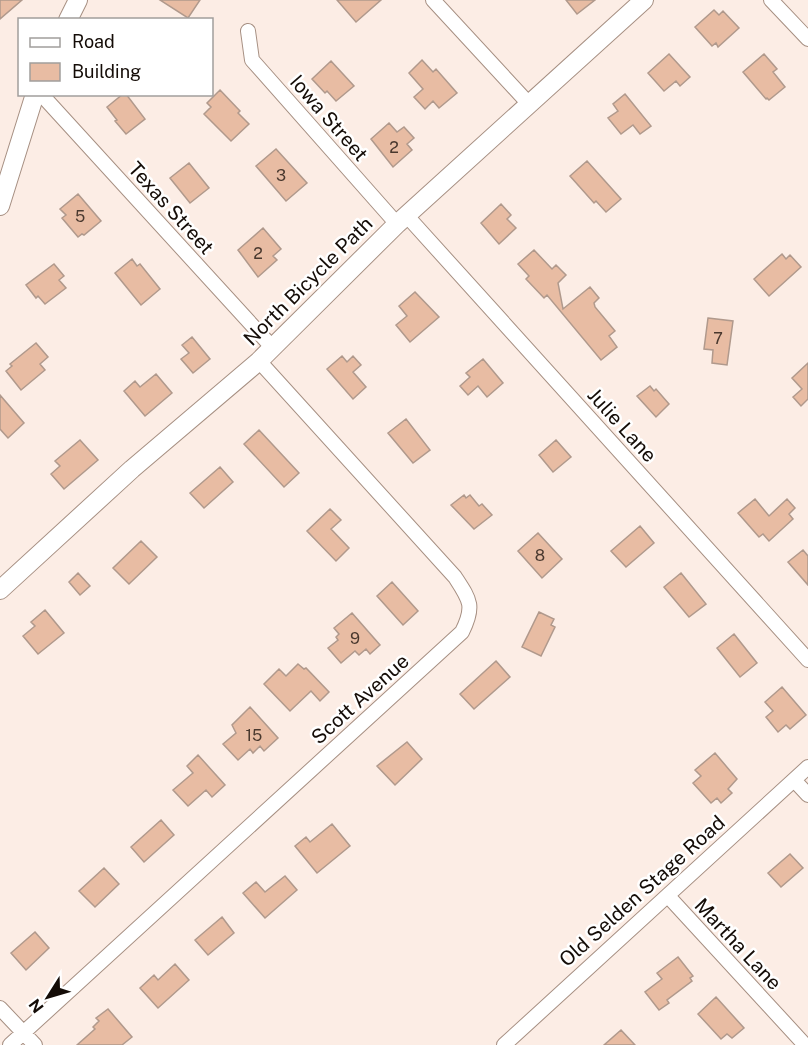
<svg xmlns="http://www.w3.org/2000/svg" width="808" height="1045" viewBox="0 0 808 1045" font-family="'Public Sans',sans-serif">
<style>
.building{fill:#e8bca3;stroke:#b0998c;stroke-width:1.5}
.lines{fill:none;stroke-linecap:round;stroke-linejoin:round}
.street-casing{stroke:#a68f82;stroke-width:16}
.secondary-casing{stroke:#a68f82;stroke-width:20}
.street{stroke:#fff;stroke-width:14}
.secondary{stroke:#fff;stroke-width:18}
.labels{text-anchor:middle;stroke-width:5;stroke-linejoin:round;paint-order:stroke}
.number-label{font-size:16px;fill:#49382e}
.street-label{font-size:20px;fill:#140c07;stroke:#fff}
</style>
<rect width="100%" height="100%" fill="#fcede5"/>
<path class="building" d="M0,0H22L0,19Z
M160,0H200L188,18Z
M337,0H381L356,22Z
M566,0H595L577,14Z
M714,10L719,15L723,11L739,28L718,47L716,43L712,46L695,27Z
M669,54L690,77L680,86L676,81L664,91L648,73Z
M764,54L777,69L773,72L785,87L769,100L767,98L766,99L743,72Z
M422,60L433,72L436,69L457,93L439,108L433,101L425,109L414,97L423,89L409,73Z
M331,61L354,86L336,101L327,91L325,93L312,79Z
M220,90L240,111L238,113L249,124L231,141L204,114L211,107L207,103Z
M123,94H126L145,119L126,134L115,121L117,120L107,107Z
M625,94L651,126L640,134L633,125L621,134L608,118L618,111L613,104Z
M389,123L397,132L404,127L414,138L407,144L412,150L393,167L371,139Z
M276,149L307,183L286,201L256,166Z
M587,161L621,199L606,212L596,201L594,203L570,176Z
M189,163L209,188L190,203L170,178Z
M78,194L101,221L84,235L82,234L78,237L62,218L66,215L60,209Z
M501,204L511,215L507,219L516,228L499,244L481,223Z
M263,228L281,249L273,256L277,260L258,277L238,250Z
M534,250L552,269L556,265L566,275L558,283L563,309L590,287L599,298L594,303L595,307L615,331L609,336L617,347L601,360L547,295L544,298L526,279L529,276L518,264Z
M782,254L786,259L790,255L801,267L769,296L754,279Z
M132,259L137,266L140,264L160,289L141,305L115,273Z
M54,264L64,276L59,280L66,288L45,304L38,296L36,298L26,285Z
M415,292L439,317L410,342L396,325L407,316L399,306Z
M708,318L733,321L727,365L712,363L713,350L704,349Z
M192,337L210,359L193,373L181,359L189,353L182,345Z
M36,343L48,357L40,364L45,370L21,390L6,371L12,366L10,364Z
M342,356L347,362L353,356L361,365L353,372L366,387L353,399L327,369Z
M483,359L503,383L487,397L478,386L468,395L460,386L470,377L466,373Z
M808,363V399L801,406L793,397L802,389L792,378Z
M156,374L172,393L145,416L124,391L135,381L140,387Z
M650,386L654,391L656,389L669,404L656,417L637,396Z
M0,395L24,423L8,438L0,429Z
M406,419L430,450L413,463L388,433Z
M259,430L299,473L284,487L244,444Z
M80,440L98,460L64,489L51,474L60,466L55,461Z
M556,440L571,457L553,472L539,455Z
M220,467L233,482L204,508L190,493Z
M464,495L466,498L470,495L479,506L482,504L492,515L474,529L451,505Z
M755,499L769,516L787,499L795,508L789,514L793,519L769,541L763,534L759,537L738,513Z
M330,509L341,520L331,529L349,548L336,561L307,531Z
M640,526L654,543L626,567L611,551Z
M538,533L562,559L542,578L518,551Z
M141,541L157,557L129,584L113,568Z
M803,550L808,556V585L788,562Z
M78,573L90,586L80,595L69,582Z
M681,573L706,604L689,617L664,587Z
M392,582L418,611L403,625L377,596Z
M45,610L64,633L38,654L23,636L35,626L31,622Z
M539,612L554,619L551,625L555,627L541,656L522,647Z
M352,613L380,645L370,654L366,649L359,655L355,651L341,663L328,648L338,640L336,637L339,634L334,628Z
M734,634L757,663L740,677L717,648Z
M496,661L510,677L474,709L460,694Z
M298,664L304,669L306,668L329,692L320,701L311,691L290,711L264,684L279,669L286,676Z
M782,687L806,715L790,729L786,725L778,732L766,717L773,711L765,702Z
M250,707L278,738L264,751L260,746L253,753L250,749L238,760L223,744L236,733L232,725Z
M407,742L422,759L395,785L377,766Z
M715,753L737,779L728,789L732,793L721,803L717,798L711,803L693,783L701,776L695,770Z
M198,755L225,785L212,797L206,790L188,806L173,790L193,773L187,766Z
M161,820L174,835L144,862L131,847Z
M332,824L350,846L317,873L295,846L306,837L310,842Z
M790,854L803,868L781,887L768,873Z
M104,868L119,884L95,907L79,891Z
M285,876L297,890L265,918L243,893L256,882L265,892Z
M222,917L234,933L208,955L195,940Z
M35,932L49,948L26,970L11,953Z
M678,957L693,976L690,978L692,981L667,1000L669,1003L659,1010L645,992L662,979L657,973Z
M175,964L189,980L158,1008L140,988L154,975L158,980Z
M716,997L744,1028L732,1038L727,1034L721,1039L698,1014Z
M108,1009L132,1037L122,1045H77L95,1029L93,1027L99,1021L96,1018Z
M621,1030L635,1045H604Z"/>
<g class="lines">
<g class="street-casing">
<path id="street" d="M433,0L529,104
M771,0L808,39
M248,31L252,60L397,224
M41,94L272,347
M407,216L808,660
M794,780L808,795
M668,896L805,1045
M0,1008L35,1045
M10,1045L462,632C475,606 470,600 455,577L259,361
M504,1045L808,767"/>
</g>
<g class="secondary-casing">
<path id="secondary" d="M68,20L78,0
M0,206L35,94
M0,590L132,469L259,361L397,224L644,0"/>
</g>
<use href="#street" class="street"/>
<use href="#secondary" class="secondary"/>
</g>
<g class="labels">
<g class="number-label">
<text x="394" y="153">2</text>
<text x="281" y="181">3</text>
<text x="80" y="222">5</text>
<text x="258" y="259">2</text>
<text x="718" y="344">7</text>
<text x="540" y="561">8</text>
<text x="355" y="644">9</text>
<text x="254" y="741">15</text>
</g>
<g class="street-label">
<text transform="translate(329 118) rotate(49)" y="7">Iowa Street</text>
<text transform="translate(171 208) rotate(48)" y="7">Texas Street</text>
<text transform="translate(308 281) rotate(-45)" y="7">North Bicycle Path</text>
<text transform="translate(622 425) rotate(48)" y="7">Julie Lane</text>
<text transform="translate(360 699) rotate(-42)" y="7">Scott Avenue</text>
<text transform="translate(642 891) rotate(-42)" y="7">Old Selden Stage Road</text>
<text transform="translate(738 944) rotate(47)" y="7">Martha Lane</text>
</g>
</g>
<rect x="18" y="18" width="195" height="78" fill="#ffffff" stroke="#a19e9c" stroke-width="1.5"/>
<rect x="30" y="38" width="30" height="9" fill="#ffffff" stroke="#a19e9c" stroke-width="1.5"/>
<text x="72" y="48" font-size="18" fill="#140c07">Road</text>
<rect x="30" y="63" width="30" height="18" fill="#e8bca3" stroke="#a19e9c" stroke-width="1.5"/>
<text x="72" y="78" font-size="18" fill="#140c07">Building</text>
<g transform="translate(48 997) rotate(233)" stroke="#ffffff" stroke-width="4.5" paint-order="stroke">
<path d="M0-4.5L10 22L0 15L-10 22Z" fill="#140c07"/>
<text y="-9" font-size="16" font-weight="bold" text-anchor="middle" fill="#140c07">N</text>
</g>
</svg>
